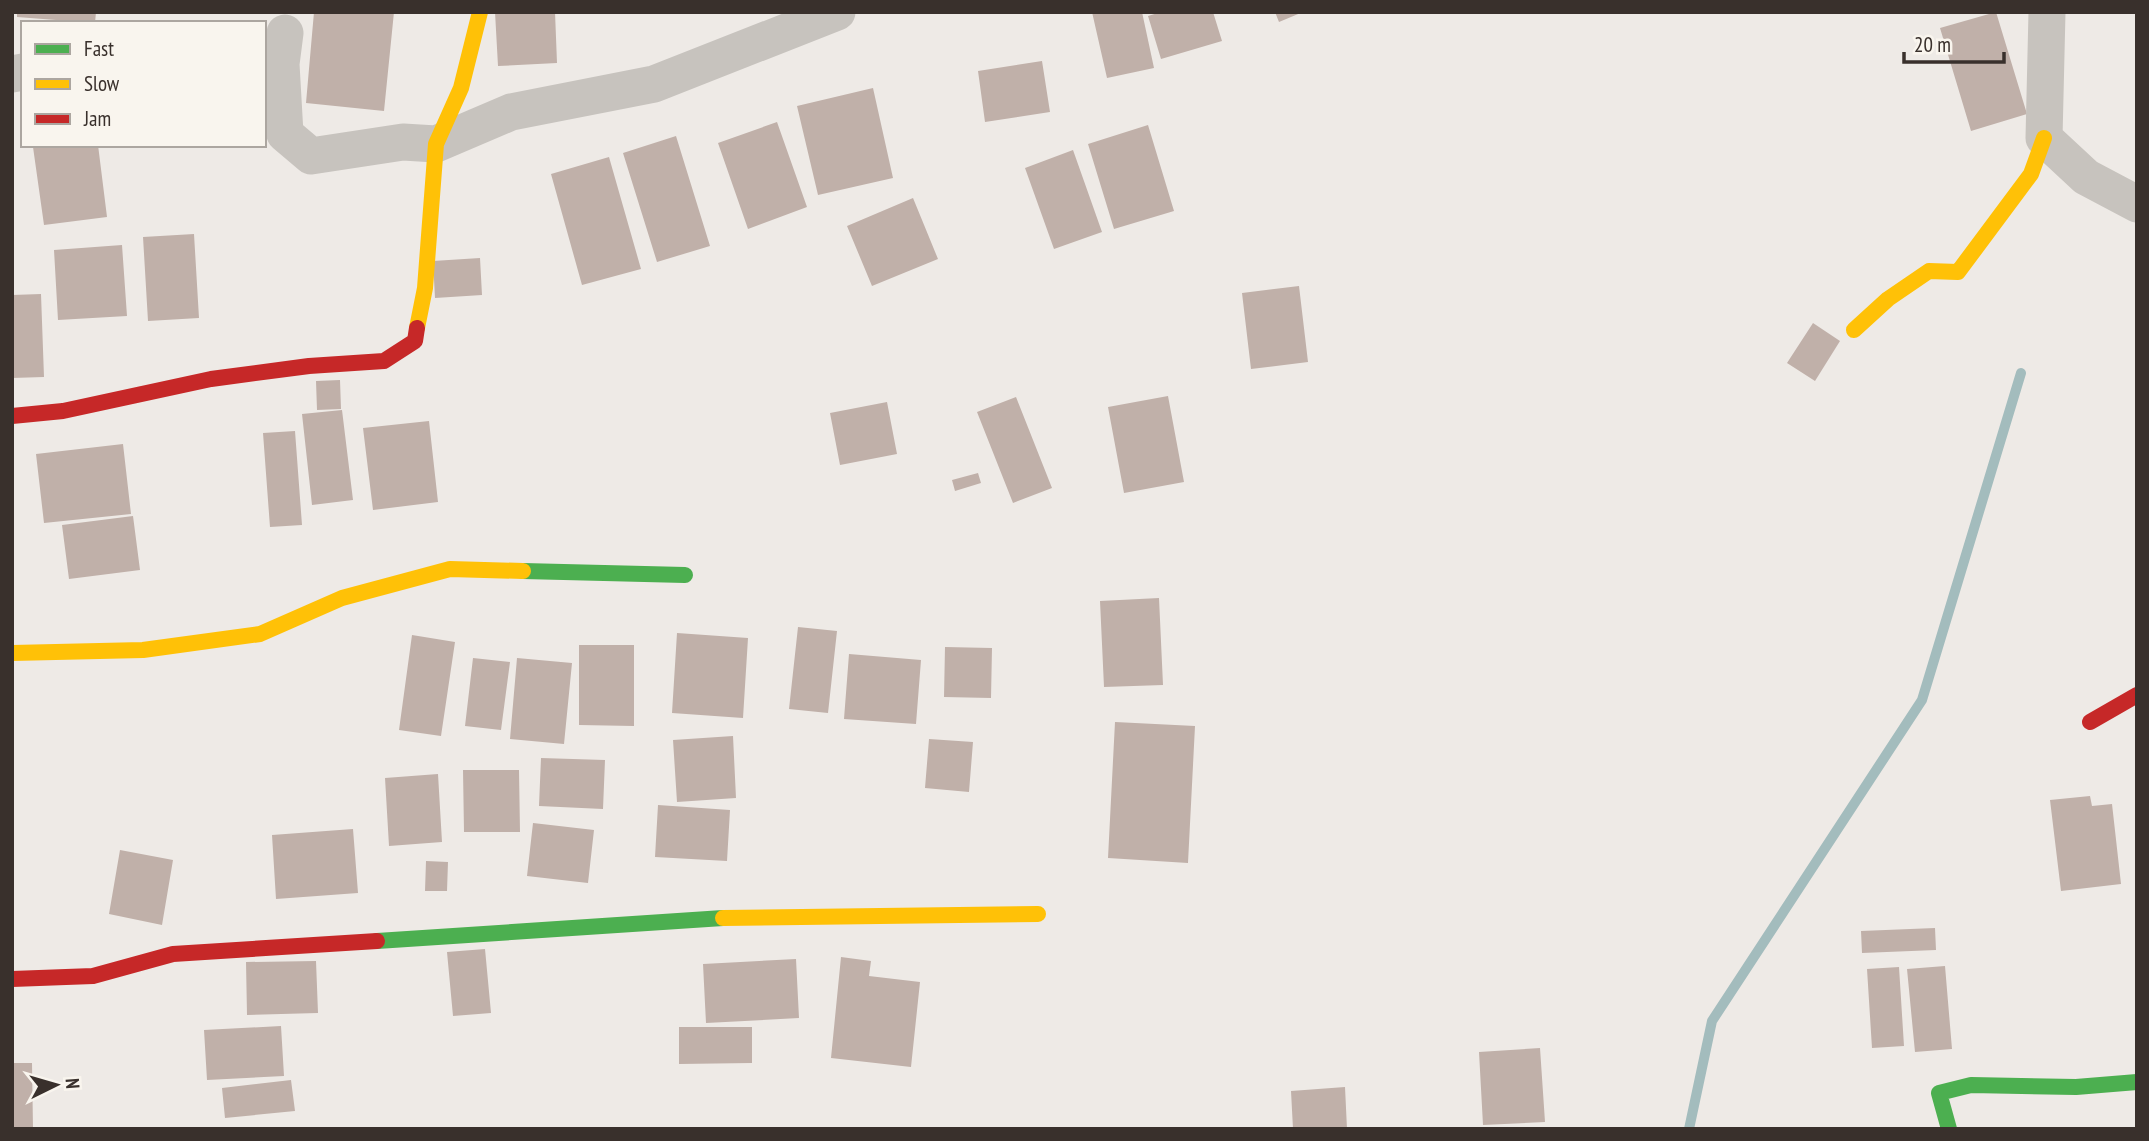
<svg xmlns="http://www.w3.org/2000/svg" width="2149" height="1141" viewBox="0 0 2149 1141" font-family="'PT Sans Narrow',sans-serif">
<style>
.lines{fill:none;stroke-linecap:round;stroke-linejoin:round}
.stream{stroke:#a3bcbd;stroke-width:10}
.building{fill:#c0b0a9}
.street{stroke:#c7c3be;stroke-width:37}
.fast{stroke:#4caf50;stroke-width:16}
.slow{stroke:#ffc107;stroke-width:16}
.jam{stroke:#c62828;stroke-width:16}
</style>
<rect width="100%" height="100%" fill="#eeeae6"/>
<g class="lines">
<path class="stream" d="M1689,1129L1712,1021L1922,700L2021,373"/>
</g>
<path class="building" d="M17,12H96L95,23L17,17Z
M314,12H394L384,111L306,103Z
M495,12H555L557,63L498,66Z
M1092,12H1142L1154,68L1107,78Z
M1161,12H1213L1222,41L1161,59L1148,16Z
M1275,12H1303L1279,22Z
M1996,12L2027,114L1971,131L1940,28Z
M1042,61L1050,112L985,122L978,71Z
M873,88L893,178L818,195L797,106Z
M777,122L807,207L748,229L718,143Z
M1148,125L1174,211L1114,229L1088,144Z
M676,136L710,246L657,262L623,153Z
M46,145H98L107,217L44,225L33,147Z
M1073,150L1102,232L1054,249L1025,168Z
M609,157L641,269L582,285L551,174Z
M913,198L938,259L872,286L847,226Z
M194,234L199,318L148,321L143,237Z
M122,245L127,316L58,320L54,250Z
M480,258L482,295L435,298L433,261Z
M1299,286L1308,362L1251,369L1242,293Z
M41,294L44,377L12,378V295Z
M1813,323L1840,341L1815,381L1787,363Z
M340,380L341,409L317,410L316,381Z
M1168,396L1184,482L1124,493L1108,407Z
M1016,397L1052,488L1013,503L977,412Z
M887,402L897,454L840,465L830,413Z
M342,410L353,500L312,505L302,414Z
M429,421L438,502L373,510L363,428Z
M295,431L302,525L270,527L263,433Z
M123,444L131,514L44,523L36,454Z
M978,473L981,483L955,491L952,480Z
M133,516L140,570L69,579L62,525Z
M1159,598L1163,685L1104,687L1100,601Z
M798,627L837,631L828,713L789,709Z
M677,633L748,638L743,718L672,713Z
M412,635L455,642L441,736L399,730Z
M579,645H634V726L579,725Z
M945,647L992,648L991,698L944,697Z
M849,654L921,660L916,724L844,719Z
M473,658L510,662L501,730L465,726Z
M517,658L572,663L564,744L510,739Z
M1115,722L1195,726L1188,863L1108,858Z
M733,736L736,798L677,802L673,740Z
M929,739L973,742L969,792L925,788Z
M541,758L605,760L603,809L539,806Z
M463,770H519L520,832H464Z
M438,774L442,842L389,846L385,778Z
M2090,796L2092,806L2112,804L2121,884L2061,891L2050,800Z
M658,805L730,810L727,861L655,857Z
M533,823L594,830L588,883L527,876Z
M353,829L358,893L276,899L272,835Z
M120,850L173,860L162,925L109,914Z
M426,861L448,862L447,891H425Z
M1935,928L1936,950L1862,953L1861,931Z
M485,949L491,1013L453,1016L447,952Z
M841,957L871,961L869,976L920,982L911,1067L831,1058Z
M796,959L799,1018L706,1023L703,964Z
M316,961L318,1013L247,1015L246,962Z
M1945,966L1952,1049L1915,1052L1907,969Z
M1899,967L1904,1046L1872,1048L1867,969Z
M281,1026L284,1076L207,1080L204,1030Z
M679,1027H752V1063L679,1064Z
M1540,1048L1545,1122L1483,1125L1479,1052Z
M12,1063H32L33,1129H12Z
M291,1080L295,1111L225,1118L222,1088Z
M1345,1087L1347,1129H1293L1291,1091Z"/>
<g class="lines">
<path class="street" d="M2047,12L2044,138L2086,177L2137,204
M285,33L281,64L285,134L311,156L403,142L436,144L511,112L654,84L837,12
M12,74L23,72"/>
<path class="fast" d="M523,571L685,575
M377,941L723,918
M1949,1129L1939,1093L1971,1085L2076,1087L2137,1082"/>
<path class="slow" d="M417,328L425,288L436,144L461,88L480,12
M1854,330L1888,299L1929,271L1958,272L2031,174L2044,138
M12,653L143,650L260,634L342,598L450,569L523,571
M723,918L1038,914"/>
<path class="jam" d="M12,416L63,411L211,379L309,366L384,361L415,341L417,328
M2090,722L2137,695
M12,979L93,976L173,954L377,941"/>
</g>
<rect width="2149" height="1141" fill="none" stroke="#39302c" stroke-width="28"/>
<rect x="21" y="21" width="245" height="126" fill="#f9f5ee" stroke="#aca6a0" stroke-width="2"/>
<rect x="35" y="44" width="35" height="10" fill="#4caf50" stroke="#aca6a0" stroke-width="2"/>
<text x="84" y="56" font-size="21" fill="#39302c">Fast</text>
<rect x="35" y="79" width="35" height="10" fill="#ffc107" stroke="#aca6a0" stroke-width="2"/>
<text x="84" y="91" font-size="21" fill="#39302c">Slow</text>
<rect x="35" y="114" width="35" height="10" fill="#c62828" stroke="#aca6a0" stroke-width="2"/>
<text x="84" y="126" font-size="21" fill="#39302c">Jam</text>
<g transform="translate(56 1085) rotate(85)" stroke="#f9f5ee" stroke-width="5" paint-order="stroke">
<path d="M0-5L12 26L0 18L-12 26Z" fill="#39302c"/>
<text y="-10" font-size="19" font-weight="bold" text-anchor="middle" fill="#39302c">N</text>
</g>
<path d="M1904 52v10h100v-10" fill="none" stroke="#39302c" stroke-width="3.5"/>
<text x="1914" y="52" font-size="21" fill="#39302c" stroke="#f9f5ee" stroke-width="5" paint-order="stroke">20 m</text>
</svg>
